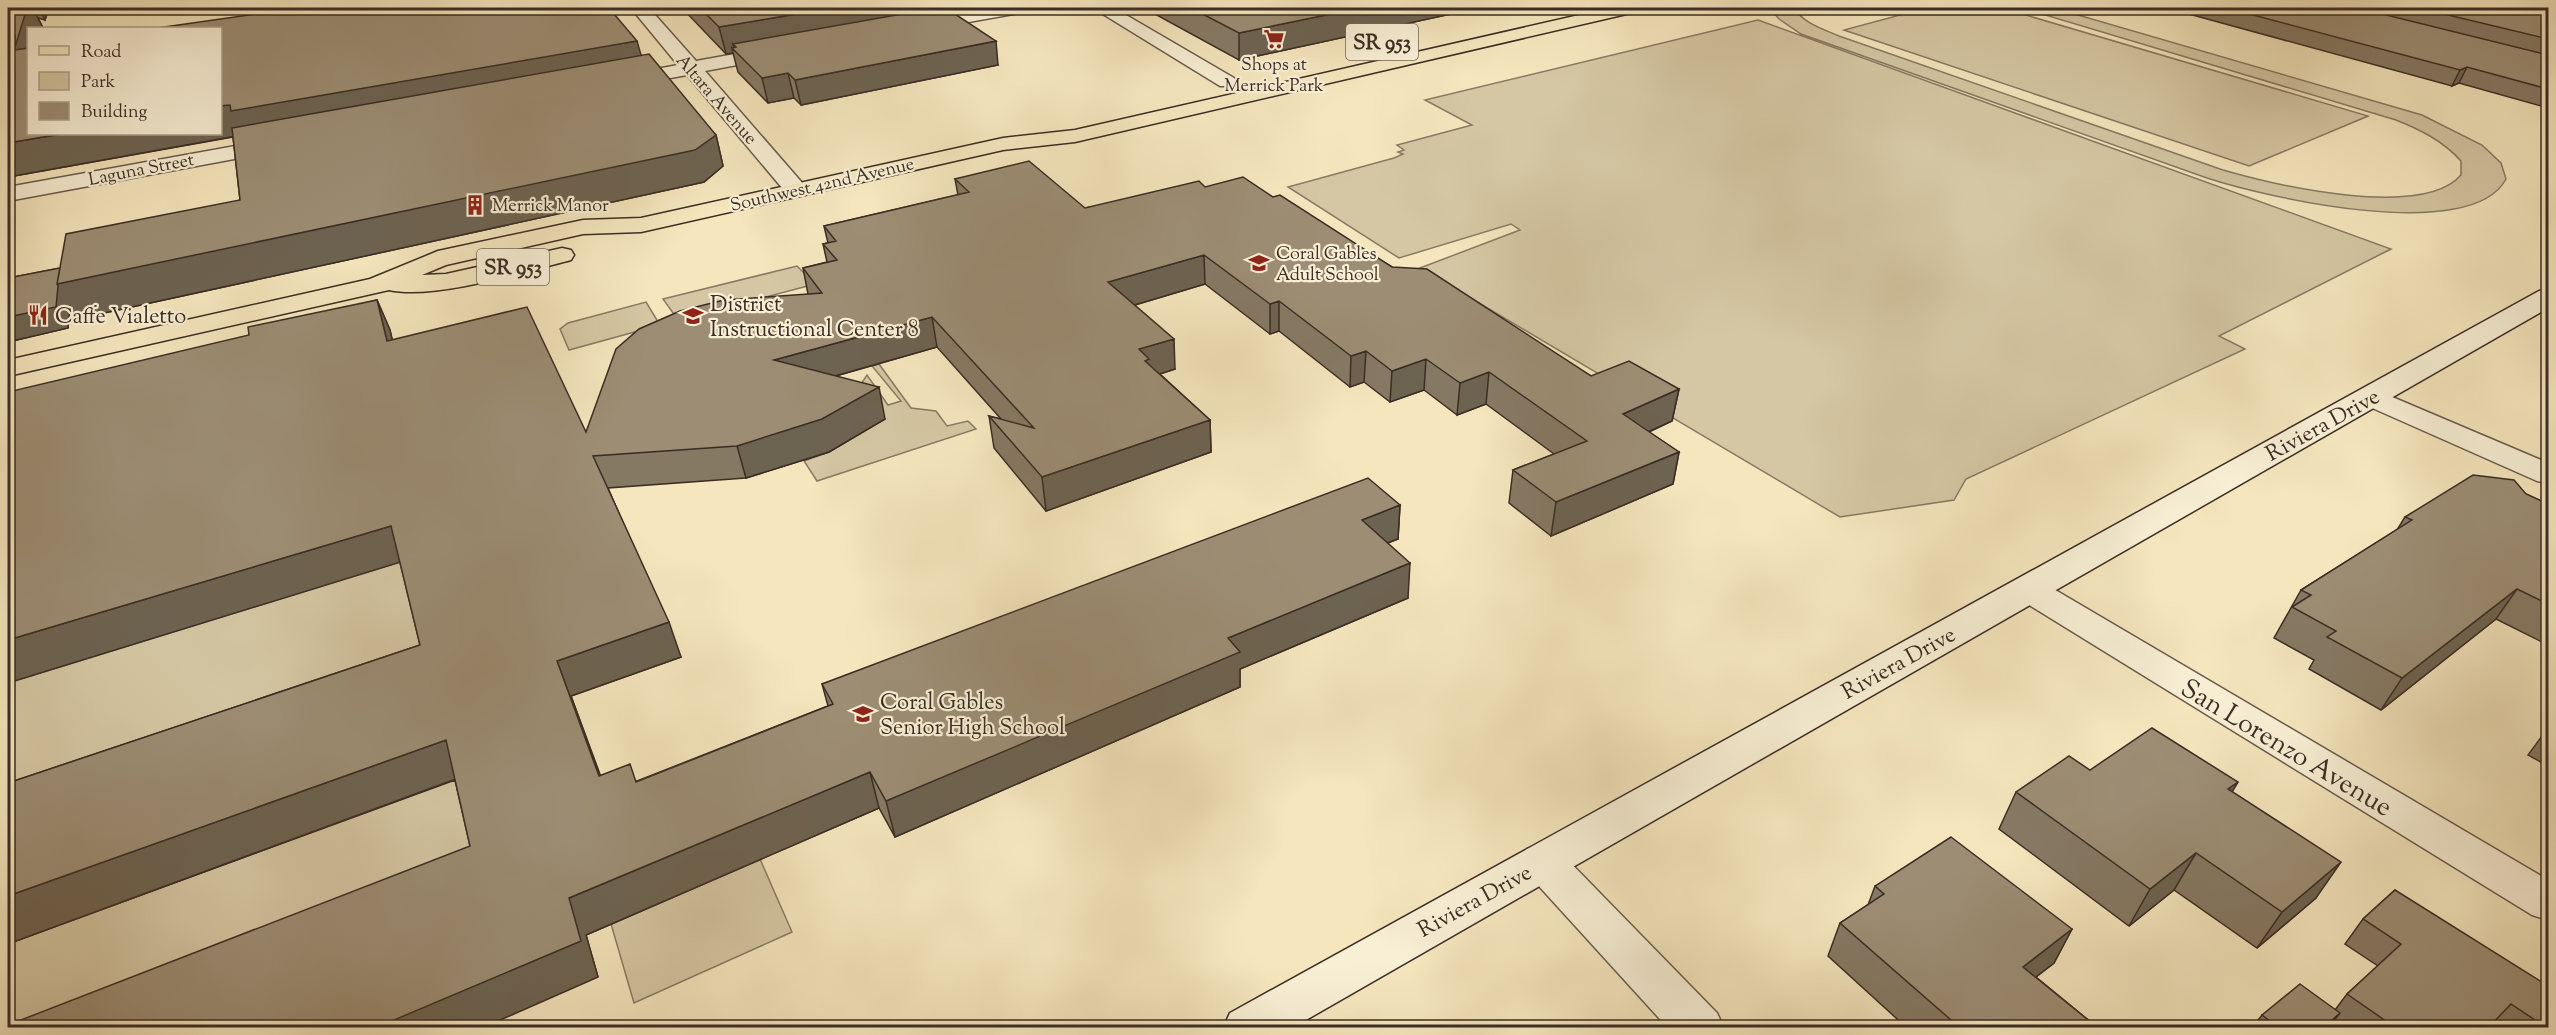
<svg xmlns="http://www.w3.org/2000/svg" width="2556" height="1035" viewBox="0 0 2556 1035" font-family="'Sorts Mill Goudy',serif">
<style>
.green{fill:#d5c7a4;stroke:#887a64;stroke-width:1.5}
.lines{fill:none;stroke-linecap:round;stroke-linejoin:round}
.street-casing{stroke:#6a5b4a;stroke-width:3}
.secondary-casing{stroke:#3b2d24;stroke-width:3}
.primary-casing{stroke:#3b2d24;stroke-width:3}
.street{fill:#f8efd5;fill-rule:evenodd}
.secondary{fill:#f8efd5;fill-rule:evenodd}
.primary{fill:#f5e6be;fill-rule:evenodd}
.wall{fill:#867964;stroke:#3b2d24;stroke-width:1.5}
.shaded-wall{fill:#6d6351;stroke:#3b2d24;stroke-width:1.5}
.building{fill:#9c8d74;stroke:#3b2d24;stroke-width:1.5}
.labels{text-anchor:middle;stroke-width:4.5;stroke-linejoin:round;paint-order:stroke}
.far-poi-label{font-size:18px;fill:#3b2d24;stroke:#f8efd5;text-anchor:start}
.far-street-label{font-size:18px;fill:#3b2d24;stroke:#f8efd5}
.shield{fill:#f8efd5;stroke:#746759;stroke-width:1.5}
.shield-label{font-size:21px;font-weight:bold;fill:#3b2d24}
.poi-label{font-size:22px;fill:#3b2d24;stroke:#f8efd5;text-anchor:start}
.street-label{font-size:22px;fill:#3b2d24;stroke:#f8efd5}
.near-street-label{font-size:27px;fill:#3b2d24;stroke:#f8efd5}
</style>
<rect width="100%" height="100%" fill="#f5e6be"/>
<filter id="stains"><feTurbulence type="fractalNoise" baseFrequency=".00333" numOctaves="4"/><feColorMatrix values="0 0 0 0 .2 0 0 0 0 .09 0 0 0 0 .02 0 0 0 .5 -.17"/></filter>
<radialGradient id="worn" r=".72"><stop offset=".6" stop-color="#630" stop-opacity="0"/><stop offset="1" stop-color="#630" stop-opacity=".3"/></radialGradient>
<path class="green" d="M1769,8H1794C1803,23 1823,29 1839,36L2223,170C2275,185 2422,220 2461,175V161C2443,141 2421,130 2396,120L2022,8H2054L2422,115L2482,145L2501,163L2506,179C2471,245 2265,197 2207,178L1801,34L1779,19Z
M1926,8H2002L2368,116L2249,166L1844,30Z
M1758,20L2391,249L2219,336L2245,349L1966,479L1954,500L1840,517L1420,268L1520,230L1511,224L1399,258L1288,187L1394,158L1403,154L1398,152L1404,150L1397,145L1472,125L1425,100Z
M797,266L815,284L678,320L663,299Z
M646,302L660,325L569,350L560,329L568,323Z
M879,364L911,408L936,411L947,426L968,421L976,429L817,481L804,461L829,452L845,408L867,375L888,405L901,401L872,366Z
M406,560L438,680L8,829V683Z
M464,776L488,882L8,1028V944Z
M760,859L792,932L634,1003L611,924Z"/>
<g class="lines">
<g class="street-casing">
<path id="street" d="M631,8H649L696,61L779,46L786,48L788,52L786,56L705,71L804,185L807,190L804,195L796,197L788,195L687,75L620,87L613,85L610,81L613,77L678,65Z
M992,8H1028L1025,12L1019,13L918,31L912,30L909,26L912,22L918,21Z
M1093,8H1114L1234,78L1237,82L1234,86H1220Z
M280,138L288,139L291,144L288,149L8,201V187Z
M2371,388L2548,463V483L2537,481L2361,403L2356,397L2361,391Z
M2028,578L2040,581L2548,880V920L2532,915L2016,597L2010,589L2016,581Z
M1542,844L1557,849L1717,1013L1724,1028H1668L1527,873L1520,861L1527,849Z"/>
</g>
<g class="secondary-casing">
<path id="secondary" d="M2548,289V308L1292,1028H1223L1230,1013L2539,291Z"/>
</g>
<g class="primary-casing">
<path id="primary" d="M1610,8H1640L1637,12L1631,13L1075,142L1003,150L641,232L583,234L446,265L422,275L446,274L562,248L571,250L574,255L571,260C525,272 433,300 389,290L8,376V360L370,279L438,251L583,220L641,218L1003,138L1075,130Z"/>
</g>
<use href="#street" class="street"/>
<use href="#secondary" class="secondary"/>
<use href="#primary" class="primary"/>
</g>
<path class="wall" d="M8,8H49L45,20L38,18L43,28H28V134L282,10L281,8H609L641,55L716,135L723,166L704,182L77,319L70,307L68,328L8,342V278L60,268L240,200L233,137L8,177Z
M682,8H960L949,10L998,65L801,105L794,98L768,103L738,72L733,53L726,54Z
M1144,8H1465V11L1239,60Z
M2167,8H2548V108L2459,83L2452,86Z
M955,179L1085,208L1205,187L1273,197L1392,267L1591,376L1679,389L1672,421L1649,432L1679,452L1673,484L1551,536L1509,503L1513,470L1554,454L1486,404L1457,415L1424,390L1390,402L1364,382L1350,387L1279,331L1270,334L1205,284L1135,305L1175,369L1160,374L1210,420L1211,452L1046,511L994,448L989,416L1001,419L937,347L836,376L885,419L829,452L746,478L608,488L681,657L571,696L600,776L637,781L828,706L822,684L1400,505L1398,539L1388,543L1408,598L1240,669V687L895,837L879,808L586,935L598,977L470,846L455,780L8,944V783L420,645L400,562L249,335L377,300L390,330L392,340L586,432L808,294L803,268L827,262L823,244L828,243L824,226L958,195Z
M2526,494L2548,504V645L2496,619L2381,710L2309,669L2314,660L2274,638L2301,590L2397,530L2405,517Z
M2548,728V766L2528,755Z
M2090,770L2232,792L2316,898L2257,948L2174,890L2129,926L1999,829L2016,792Z
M1875,886L2072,929L2054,963L2036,977L2098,1028H1907L1828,956L1840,923L1868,905Z
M2395,890L2548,1028H2341L2333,1022L2328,1028H2252L2262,1015L2335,1010L2347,994L2378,966L2345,944L2363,919Z"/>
<path class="shaded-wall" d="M27,8H33L43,28H28V71L8,66V35Z
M39,8H49L45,20Z
M281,8H389L287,22Z
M833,8H960L736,47L733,44L734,50L732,48L733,53L726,54L719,27Z
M1360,8H1465V11L1239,60V33Z
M637,41L645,69L242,135L8,177V143L61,134H220V106Z
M996,41L998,65L801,105L795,80Z
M2467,67L2459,83L2452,86L2460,70Z
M788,73L794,98L768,103L762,78Z
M716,135L723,166L704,182L77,319L70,307L68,328L8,342V317L57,284Z
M1204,255L1205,284L1111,312L1108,282Z
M377,300L390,330L400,372L387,341Z
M1279,301V331L1270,334V304Z
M932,317L937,347L782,391L774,360Z
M1174,339L1175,369L1150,377L1139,349Z
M1366,351L1364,382L1350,387L1351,356Z
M1426,359L1424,390L1390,402L1392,371Z
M1489,372L1486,404L1457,415L1460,383Z
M879,387L885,419L829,452L746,478L737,446Z
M1679,389L1672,421L1617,446L1623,414Z
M1210,420L1211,452L1046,511L1042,477Z
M1679,452L1673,484L1551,536L1556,502Z
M1400,505L1398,539L1360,553L1362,520Z
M391,526L407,560L8,683V640Z
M1410,563L1408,598L1240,669V687L895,837L886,801L1228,638Z
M2517,589L2496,619L2381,710L2402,678Z
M669,622L681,657L571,696L614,812L599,776L557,661Z
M446,740L464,776L8,944V896Z
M870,772L879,808L586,935L598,977L482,1028H375L569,898Z
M2238,782L2216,819L2228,789Z
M2196,853L2174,890L2129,926L2150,889Z
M2341,862L2316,898L2257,948L2282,912Z
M2072,929L2054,963L2006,1000L2023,967Z
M2340,1013L2328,1028H2323Z"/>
<path class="building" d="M8,8H27L15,47V35H8Z
M299,8H609L637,41L231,111L230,105L220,106V28H157Z
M700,8H833L719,27Z
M936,8H946L996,41L795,80L788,73L762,78L732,48L736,47L733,44Z
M1191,8H1360L1239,33Z
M2227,8H2358L2548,55V89L2467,67L2460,70Z
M2419,8H2548V39Z
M28,48V134H61L8,143V51Z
M649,54L716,135L695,150L57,284L66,234L240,200L232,128Z
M1029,161L1085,208L1199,181L1205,187L1243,177L1273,197L1280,195L1392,267L1427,269L1591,376L1629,361L1679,389L1623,414L1679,452L1556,502L1513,470L1587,441L1489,372L1460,383L1426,359L1392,371L1366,351L1351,356L1279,301L1270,304L1204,255L1108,282L1174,339L1139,349L1149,359L1145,361L1210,420L1042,477L989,416L1034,428L932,317L774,360L879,387L822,419L737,446L593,456L669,622L557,661L599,776L630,764L636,782L833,704L822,684L1368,478L1400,505L1362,520L1410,563L1228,638L1240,652L886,801L870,772L569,898L581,941L375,1028H8V1025L470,846L446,740L8,896V783L420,645L391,526L8,640V392L249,335L248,327L377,300L387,341L527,307L586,432L616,349L639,329L680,311L724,300L822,293L803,268L837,260L823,244L836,241L824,226L969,192L955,179Z
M60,268L57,284L58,286L56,307L8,317V278Z
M2473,475L2514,480L2526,494L2548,504V604L2517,589L2402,678L2327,637L2336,631L2292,607L2311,595L2301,590L2412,520L2405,517Z
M2152,728L2238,782L2228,789L2341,862L2282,912L2196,853L2150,889L2016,792L2069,756L2090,770Z
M1951,837L2072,929L2023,967L2098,1028H1944L1942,1027L1951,1020L1840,923L1884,894L1875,886Z
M2395,890L2548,986V1028H2547L2511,1004L2488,1028H2396L2347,994L2401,944L2363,919Z
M2300,984L2340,1013L2323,1028H2279L2262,1015Z"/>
<defs>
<g id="supermarket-bare" transform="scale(1.62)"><path d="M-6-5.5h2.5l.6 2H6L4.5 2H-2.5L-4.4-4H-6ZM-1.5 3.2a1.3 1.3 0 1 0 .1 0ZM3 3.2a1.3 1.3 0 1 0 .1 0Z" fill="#8f2418" stroke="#f8efd5" stroke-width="2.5" paint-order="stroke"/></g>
<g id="building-bare" transform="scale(1.62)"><path d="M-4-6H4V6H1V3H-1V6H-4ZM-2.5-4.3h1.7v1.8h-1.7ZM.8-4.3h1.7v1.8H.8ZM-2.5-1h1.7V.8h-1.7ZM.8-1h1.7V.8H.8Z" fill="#8f2418" stroke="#f8efd5" stroke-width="2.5" paint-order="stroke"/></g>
<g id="school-bare" transform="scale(1.62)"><path d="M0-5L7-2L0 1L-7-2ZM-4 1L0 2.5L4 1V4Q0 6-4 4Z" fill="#8f2418" stroke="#f8efd5" stroke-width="2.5" paint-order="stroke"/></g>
<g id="restaurant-bare" transform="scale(1.62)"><path d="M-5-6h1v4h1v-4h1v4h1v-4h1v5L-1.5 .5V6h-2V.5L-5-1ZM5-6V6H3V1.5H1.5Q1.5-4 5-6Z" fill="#8f2418" stroke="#f8efd5" stroke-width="2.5" paint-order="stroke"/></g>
</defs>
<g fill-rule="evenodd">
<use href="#supermarket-bare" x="1274" y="39"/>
<use href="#building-bare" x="475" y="205"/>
<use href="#school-bare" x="1259" y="263"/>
<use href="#restaurant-bare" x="38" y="315"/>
<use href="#school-bare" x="693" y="316"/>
<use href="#school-bare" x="863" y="714"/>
</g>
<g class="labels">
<g class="far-poi-label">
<text x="1274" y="70" text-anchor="middle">Shops at<tspan x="1274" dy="21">Merrick Park</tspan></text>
<text x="492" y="211">Merrick Manor</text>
<text x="1276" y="259">Coral Gables<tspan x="1276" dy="21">Adult School</tspan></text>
</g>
<g class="far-street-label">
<text transform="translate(717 99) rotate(49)" y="6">Altara Avenue</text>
<text transform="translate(141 169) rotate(-11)" y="6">Laguna Street</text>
<text transform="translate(822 184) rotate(-13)" y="6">Southwest 42nd Avenue</text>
</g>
<g class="shield">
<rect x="1346" y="24" width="72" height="36" rx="4.5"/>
<rect x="477" y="249" width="72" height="36" rx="4.5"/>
</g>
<g class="shield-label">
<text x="1382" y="49">SR 953</text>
<text x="513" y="274">SR 953</text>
</g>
<g class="poi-label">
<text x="710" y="311">District<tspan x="710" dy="25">Instructional Center 8</tspan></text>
<text x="55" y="323">Caffe Vialetto</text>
<text x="880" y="709">Coral Gables<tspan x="880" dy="25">Senior High School</tspan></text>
</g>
<g class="street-label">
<text transform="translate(2322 424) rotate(-29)" y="8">Riviera Drive</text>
<text transform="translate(1898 662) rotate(-29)" y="8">Riviera Drive</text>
<text transform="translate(1474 900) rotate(-29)" y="8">Riviera Drive</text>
</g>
<g class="near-street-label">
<text transform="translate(2287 747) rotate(31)" y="9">San Lorenzo Avenue</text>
</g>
</g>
<rect width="2556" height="1035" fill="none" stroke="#f5e6be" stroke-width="30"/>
<rect x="9" y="9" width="2538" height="1017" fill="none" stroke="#3b2d24" stroke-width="3"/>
<rect x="15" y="15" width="2526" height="1005" fill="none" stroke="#3b2d24" stroke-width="1.5"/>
<rect x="27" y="27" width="195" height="108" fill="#f8efd5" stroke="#aca18e" stroke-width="1.5"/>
<rect x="39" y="46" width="30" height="9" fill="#f5e6be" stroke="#aca18e" stroke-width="1.5"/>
<text x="81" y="57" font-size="18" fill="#3b2d24">Road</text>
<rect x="39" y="72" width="30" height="18" fill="#d5c7a4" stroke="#aca18e" stroke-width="1.5"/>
<text x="81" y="87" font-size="18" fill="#3b2d24">Park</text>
<rect x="39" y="102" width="30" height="18" fill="#9c8d74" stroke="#aca18e" stroke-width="1.5"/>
<text x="81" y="117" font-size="18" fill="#3b2d24">Building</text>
<rect width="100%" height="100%" filter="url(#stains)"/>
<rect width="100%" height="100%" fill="url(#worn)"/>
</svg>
